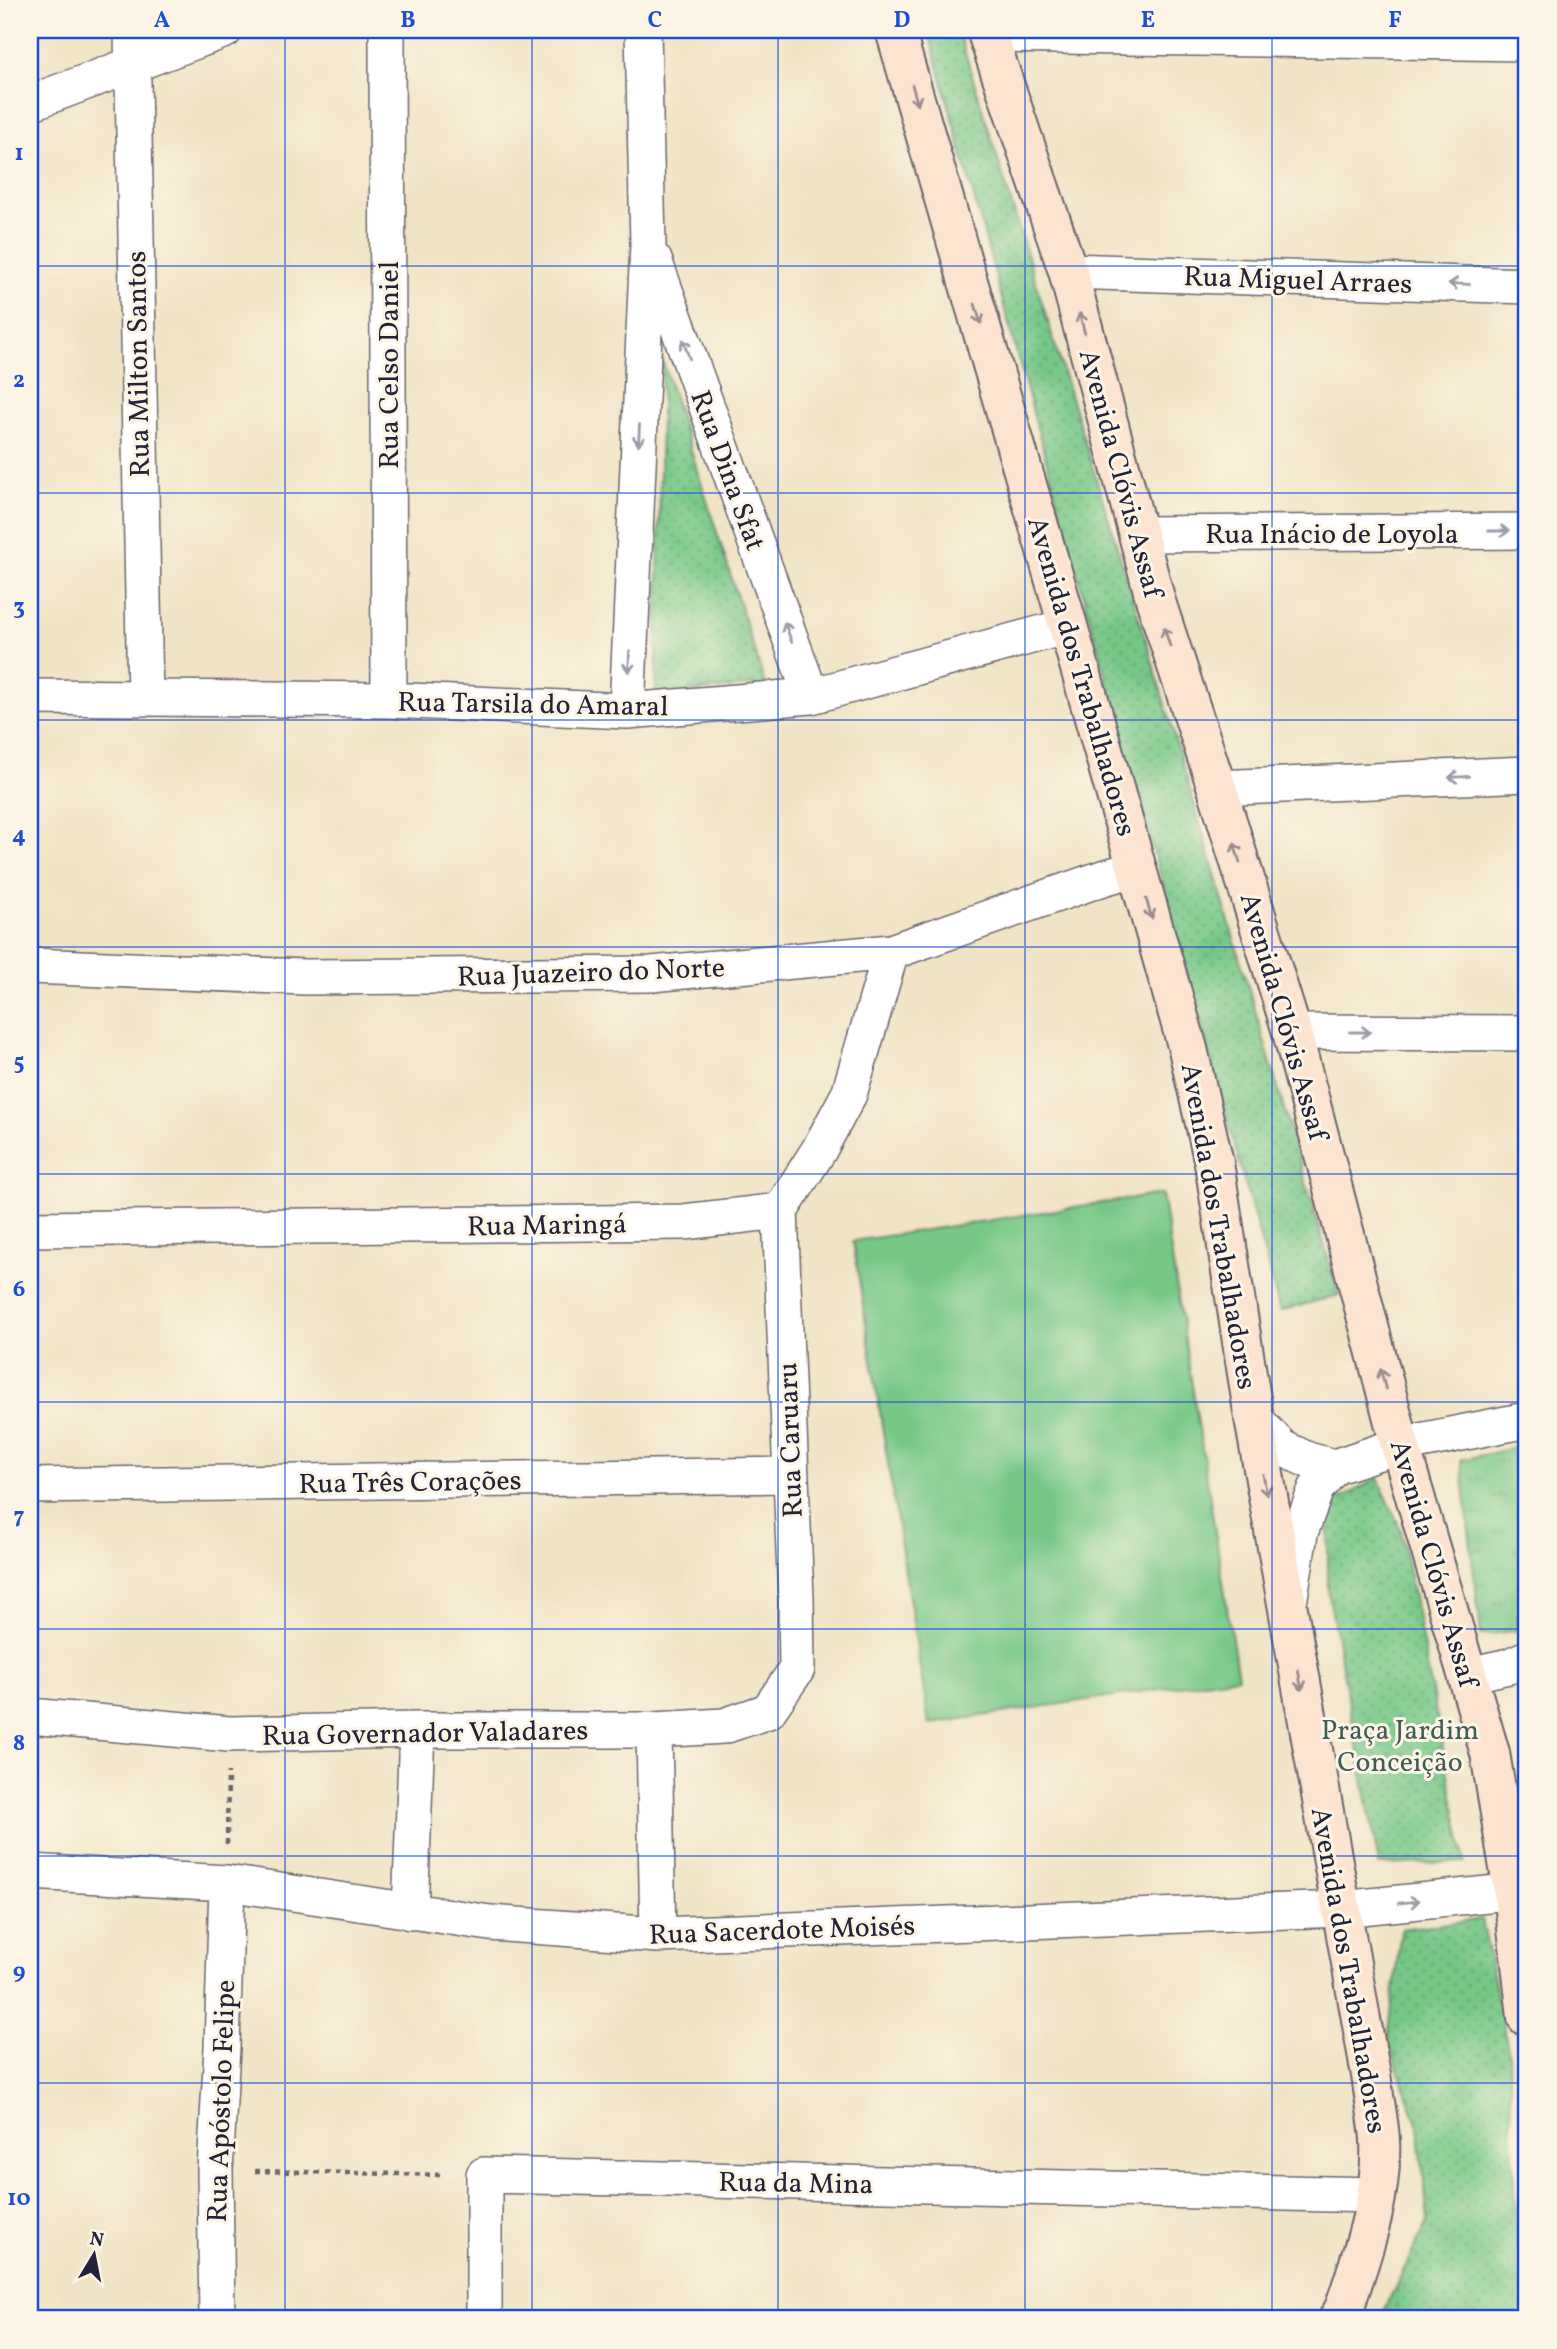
<svg xmlns="http://www.w3.org/2000/svg" width="1557" height="2349" viewBox="0 0 1557 2349" font-family="Vollkorn,serif">
<style>
.grass{fill:url(#grass-tufts);stroke:#4c7461;stroke-width:2}
.park{fill:url(#park-dots);stroke:#4c7461;stroke-width:2}
.pitch{fill:#77c787;stroke:#4c7461;stroke-width:2}
.lines{fill:none;stroke-linecap:round;stroke-linejoin:round}
.street-casing{stroke:#6a666c;stroke-width:38}
.secondary-casing{stroke:#6a666c;stroke-width:42}
.path{stroke:#6a666c;stroke-width:4.5;stroke-dasharray:5 5;stroke-linecap:butt}
.street{stroke:#fff;stroke-width:35}
.secondary{stroke:#fde4d1;stroke-width:38}
.oneway{stroke:#9a8d8e}
.oneway2{stroke:#9c9ca7}
.grid{fill:none;stroke:#1d4ed8;stroke-width:2;stroke-opacity:0.55}
.labels{text-anchor:middle;stroke-width:6;stroke-linejoin:round;paint-order:stroke}
.street-label{font-size:28px;fill:#22223b;stroke:#fcf5e5}
.park-label{font-size:28px;fill:#405c56;stroke:#fcf5e5}
.neatline{fill:none;stroke:#1d4ed8;stroke-width:2.5}
.grid-label{font-size:23px;text-anchor:middle;font-weight:bold;fill:#1d4ed8}
</style>
<defs>
<pattern id="grass-tufts" width="24" height="20" patternUnits="userSpaceOnUse" patternTransform="scale(1.75)"><rect width="24" height="20" fill="#77c787"/><path d="M3 7l-1-3M5 7V3M7 7l1-3M15 17l-1-3M17 17v-4M19 17l1-3" fill="none" stroke="#61a170"/></pattern>
<pattern id="park-dots" width="8" height="8" patternUnits="userSpaceOnUse" patternTransform="scale(1.75)"><rect width="8" height="8" fill="#77c787"/><path d="M2 2h.1M6 6h.1" fill="none" stroke="#61a170" stroke-width="1.8" stroke-linecap="round"/></pattern>
</defs>
<rect width="100%" height="100%" fill="#fcf5e5"/>
<filter id="ink" filterUnits="userSpaceOnUse"><feTurbulence type="fractalNoise" baseFrequency=".0143" numOctaves="2"/><feDisplacementMap in="SourceGraphic" scale="14" xChannelSelector="R" yChannelSelector="G"/><feConvolveMatrix kernelMatrix="1 2 1 2 8 2 1 2 1" color-interpolation-filters="sRGB"/></filter>
<filter id="wash" filterUnits="userSpaceOnUse"><feTurbulence type="fractalNoise" baseFrequency=".00686" numOctaves="4" result="noise"/><feDisplacementMap in="SourceGraphic" scale="28" xChannelSelector="R" yChannelSelector="G"/><feGaussianBlur stdDeviation="1.57" result="paint"/><feColorMatrix in="noise" values="0 0 0 0 0 0 0 0 0 0 0 0 0 0 0 0 0 1.4 0 .05"/><feComposite in="paint" operator="in"/></filter>
<g filter="url(#wash)">
<rect width="100%" height="100%" fill="#f1e4c6"/>
<path class="grass" d="M1527,1445L1520,1630L1481,1635L1461,1460Z"/>
<path class="park" d="M928,30H958L1148,647L1339,1295L1280,1311Z
M662,359L765,684L656,696Z
M1378,1478L1401,1530L1465,1862L1379,1865L1328,1591V1506Z
M1482,1919L1509,2054L1517,2268L1527,2304V2319H1380L1428,2220L1418,2126L1388,2041L1401,1929Z"/>
<path class="pitch" d="M1162,1194L1238,1677L929,1724L853,1241Z"/>
</g>
<g filter="url(#ink)">
<g class="lines">
<g class="street-casing">
<path id="street" d="M132,30L145,698
M387,30L389,700
M987,35L1527,43
M30,103L225,30
M654,260L811,696
M1068,271L1527,286
M1137,534L1527,531
M30,697L389,700L627,711L811,696L1068,626
M627,711L648,244L643,30
M1217,788L1527,774
M30,966L305,977L651,974L891,952L1103,878L1138,868
M1292,1032L1527,1033
M30,1229L684,1222L780,1211L819,1150L849,1094L891,952
M1254,1418L1282,1448L1308,1460L1334,1467
M30,1486L790,1475
M1290,1597L1300,1533L1316,1489L1334,1467L1400,1445L1527,1420
M1468,1675L1509,1666L1527,1658
M30,1716L229,1734L417,1730H654L724,1726L768,1711L797,1669L796,1598L780,1211
M654,1730L658,1935
M30,1872L227,1883L490,1923L658,1935L1341,1909L1527,1890
M410,1912L417,1730
M217,2319L215,2170L222,2048L227,1883
M484,2319V2175L1377,2195"/>
</g>
<g class="secondary-casing">
<path id="secondary" d="M895,30L1068,626L1188,1049L1214,1163L1254,1418L1372,2081C1374,2100 1379,2121 1380,2140C1383,2199 1362,2254 1344,2309L1338,2319
M986,30L1068,271L1156,602L1217,788L1292,1032L1400,1445L1490,1753L1513,1892L1527,2017"/>
</g>
<path class="path" d="M227,1844L228,1772
M255,2171L445,2175"/>
<use href="#street" class="street"/>
<use href="#secondary" class="secondary"/>
</g>
<defs><path id="oneway-shaft" d="M-6 0H5M1.5-3L5.5 0L1.5 3" fill="none" stroke-width="1.6" stroke-linecap="round" stroke-linejoin="round" transform="scale(1.75)"/></defs>
<g class="oneway">
<use href="#oneway-shaft" transform="translate(915 95) rotate(74)"/>
<use href="#oneway-shaft" transform="translate(978 314) rotate(74)"/>
<use href="#oneway-shaft" transform="translate(1082 323) rotate(-105)"/>
<use href="#oneway-shaft" transform="translate(1167 637) rotate(-108)"/>
<use href="#oneway-shaft" transform="translate(1237 853) rotate(-107)"/>
<use href="#oneway-shaft" transform="translate(1149 909) rotate(74)"/>
<use href="#oneway-shaft" transform="translate(1383 1379) rotate(-104)"/>
<use href="#oneway-shaft" transform="translate(1265 1485) rotate(80)"/>
<use href="#oneway-shaft" transform="translate(1300 1680) rotate(80)"/>
</g>
<g class="oneway2">
<use href="#oneway-shaft" transform="translate(1459 284) rotate(-178)"/>
<use href="#oneway-shaft" transform="translate(686 349) rotate(-110)"/>
<use href="#oneway-shaft" transform="translate(639 435) rotate(93)"/>
<use href="#oneway-shaft" transform="translate(1499 531)"/>
<use href="#oneway-shaft" transform="translate(788 632) rotate(-110)"/>
<use href="#oneway-shaft" transform="translate(629 662) rotate(93)"/>
<use href="#oneway-shaft" transform="translate(1459 777) rotate(177)"/>
<use href="#oneway-shaft" transform="translate(1360 1032)"/>
<use href="#oneway-shaft" transform="translate(1409 1902) rotate(-6)"/>
</g>
</g>
<path class="grid" d="M285,30V2319M532,30V2319M778,30V2319M1025,30V2319M1272,30V2319M30,266H1527M30,493H1527M30,720H1527M30,947H1527M30,1174H1527M30,1402H1527M30,1629H1527M30,1856H1527M30,2083H1527"/>
<g class="labels">
<g class="street-label">
<text transform="translate(1298 279) rotate(2)" y="10">Rua Miguel Arraes</text>
<text transform="translate(137 364) rotate(-91)" y="10">Rua Milton Santos</text>
<text transform="translate(388 365) rotate(-90)" y="10">Rua Celso Daniel</text>
<text transform="translate(729 470) rotate(70)" y="10">Rua Dina Sfat</text>
<text transform="translate(1122 473) rotate(75)" y="10">Avenida Clóvis Assaf</text>
<text x="1332" y="543">Rua Inácio de Loyola</text>
<text transform="translate(1083 676) rotate(74)" y="10">Avenida dos Trabalhadores</text>
<text transform="translate(533 703) rotate(1)" y="10">Rua Tarsila do Amaral</text>
<text transform="translate(591 971) rotate(-2)" y="10">Rua Juazeiro do Norte</text>
<text transform="translate(1285 1016) rotate(74)" y="10">Avenida Clóvis Assaf</text>
<text transform="translate(547 1224) rotate(-1)" y="10">Rua Maringá</text>
<text transform="translate(1220 1226) rotate(80)" y="10">Avenida dos Trabalhadores</text>
<text transform="translate(789 1440) rotate(-92)" y="10">Rua Caruaru</text>
<text transform="translate(410 1481) rotate(-1)" y="10">Rua Três Corações</text>
<text transform="translate(1435 1563) rotate(74)" y="10">Avenida Clóvis Assaf</text>
<text transform="translate(425 1732) rotate(-1)" y="10">Rua Governador Valadares</text>
<text transform="translate(782 1929) rotate(-2)" y="10">Rua Sacerdote Moisés</text>
<text transform="translate(1350 1970) rotate(80)" y="10">Avenida dos Trabalhadores</text>
<text transform="translate(220 2101) rotate(-88)" y="10">Rua Apóstolo Felipe</text>
<text transform="translate(796 2182) rotate(1)" y="10">Rua da Mina</text>
</g>
<g class="park-label">
<text x="1400" y="1739">Praça Jardim<tspan x="1400" dy="32">Conceição</tspan></text>
</g>
</g>
<rect width="1557" height="2349" fill="none" stroke="#fcf5e5" stroke-width="77"/>
<g transform="translate(94 2255) rotate(10)" stroke="#fcf5e5" stroke-width="5" paint-order="stroke">
<path d="M0-5L12 26L0 18L-12 26Z" fill="#22223b"/>
<text y="-10" font-size="19" font-weight="bold" text-anchor="middle" fill="#22223b">N</text>
</g>
<rect x="38" y="38" width="1480" height="2272" class="neatline"/>
<g class="grid-label">
<text x="162" y="27">A</text>
<text x="408" y="27">B</text>
<text x="655" y="27">C</text>
<text x="902" y="27">D</text>
<text x="1148" y="27">E</text>
<text x="1395" y="27">F</text>
<text x="19" y="160">1</text>
<text x="19" y="387">2</text>
<text x="19" y="614">3</text>
<text x="19" y="842">4</text>
<text x="19" y="1069">5</text>
<text x="19" y="1296">6</text>
<text x="19" y="1523">7</text>
<text x="19" y="1750">8</text>
<text x="19" y="1978">9</text>
<text x="19" y="2205">10</text>
</g>
</svg>
